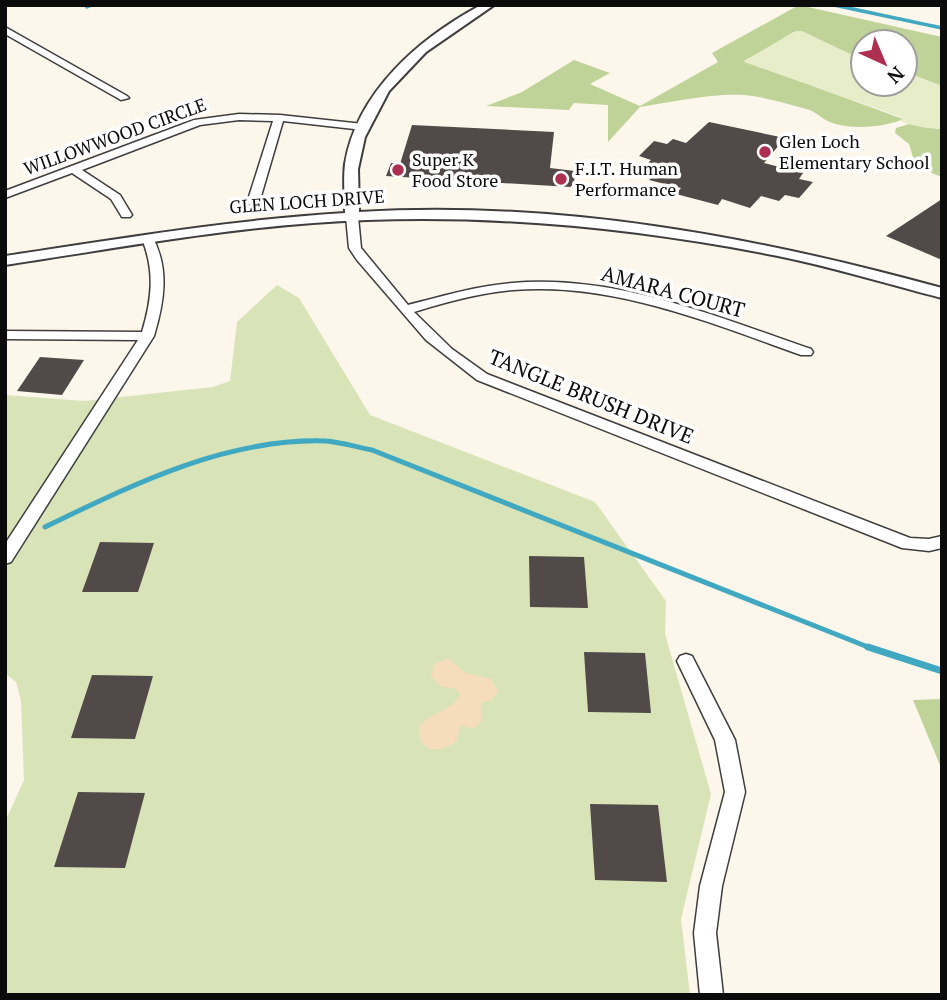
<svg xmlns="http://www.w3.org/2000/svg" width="947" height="1000" viewBox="0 0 947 1000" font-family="'PT Serif',serif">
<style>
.green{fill:#d8e4b8}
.forest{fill:#bfd398}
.sand{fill:#f5dcbb}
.pitch{fill:#e7ecc9}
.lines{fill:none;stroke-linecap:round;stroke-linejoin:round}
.stream-far2{stroke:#41a8c1;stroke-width:3.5}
.stream-far1{stroke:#41a8c1;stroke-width:5}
.stream{stroke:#41a8c1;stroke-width:7}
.building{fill:#524a48}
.minor-casing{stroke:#3e3e3e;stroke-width:3}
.tertiary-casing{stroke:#3e3e3e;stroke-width:4}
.minor{fill:#fff;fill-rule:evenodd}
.tertiary{fill:#fff;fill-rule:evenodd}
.poi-dot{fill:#ae3050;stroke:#fff;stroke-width:2.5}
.labels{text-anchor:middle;stroke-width:7;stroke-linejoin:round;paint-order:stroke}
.far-street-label{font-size:18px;fill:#0b0b0b;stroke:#fff}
.far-poi-label{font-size:18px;fill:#0b0b0b;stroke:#fff;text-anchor:start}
.street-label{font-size:21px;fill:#0b0b0b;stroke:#fff}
</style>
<rect width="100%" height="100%" fill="#fdf6ea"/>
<path class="green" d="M277,285L299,298L370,415L595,502L666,601L665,634L711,794L681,919L690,995H5V822L24,780L21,701L16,682L5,673V395L84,401L213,387L230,381L237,322Z"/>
<path class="forest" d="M799,5L942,37V86L905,72V42H863V60L797,31L744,61L903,119C885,128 842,131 824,119C818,115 814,111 806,109C789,104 771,99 753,96C721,91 673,102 640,107L608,142V105L574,103L569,110L486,106L522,92L574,60L610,73L590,84L640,106L718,62L712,53Z
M909,124L938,129L942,127V177L916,167L909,144L895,133L896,128Z
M942,699V770L913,700Z"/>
<path class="sand" d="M448,658L465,673L491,679L498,691L493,699L481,703C479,715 487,720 474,728L460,726L457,741C440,754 417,753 419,727C430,712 452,711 460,695L456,689L440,686L431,676L434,664Z"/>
<path class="pitch" d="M802,31L863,60V84H905V72L942,86V127C931,131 911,125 900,121L903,119L901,117L744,62L793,32Z"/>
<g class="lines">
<path class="stream-far2" d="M834,5L942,28
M87,7L92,5"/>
<path class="stream-far1" d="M45,527C132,485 225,438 325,441C341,442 356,447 372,450L873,649"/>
<path class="stream" d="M868,647L942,671"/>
</g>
<path class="building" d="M709,122L785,138L764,163L803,173L799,179L813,182L799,198L785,195L779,201L761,196L750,208L722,199L718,205L676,194L681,188L649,180L654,175L646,173L653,167L646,165L651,160L639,156L654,141L667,144L673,139L686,143Z
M412,125L554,132L550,168L575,171L574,184L570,187L386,176L391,163L400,164Z
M942,199V260L886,236Z
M40,357L84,360L62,395L17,391Z
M100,542L154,543L138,592H82Z
M529,556L584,557L588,608L530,607Z
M584,652L645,653L651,713L588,712Z
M92,675L153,676L135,739L71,738Z
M78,792L145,793L125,868L54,867Z
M590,804L658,805L667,882L595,880Z"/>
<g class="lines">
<g class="minor-casing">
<path id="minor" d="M5,27L127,96L129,98L121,100L5,34Z
M239,114L280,115L363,124L368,127L363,130L283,121L259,203L253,206L247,203L273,121L239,120L200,125L82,170L120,195L132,215L130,217H122L111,199L72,173L5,198V191L194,120Z
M352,214L358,217L361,248L408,305C442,296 476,286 512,283C615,274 715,316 811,349L813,352L811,355H801C708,322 613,282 513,290C479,293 446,302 414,312L452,349L487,374L910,538L929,539L942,536V548L929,551L902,548L477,380L426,340L357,260L349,248L346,217Z
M148,235L152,236C170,269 164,302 154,336L11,562L5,564V544L138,340L5,339V331L142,332C152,299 155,271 142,239Z
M686,654L692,656L735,740L745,792L722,886L716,933L723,995H700L694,933L700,886L725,792L715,740L677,661L680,656Z"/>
</g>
<g class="tertiary-casing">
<path id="tertiary" d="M481,5H494L426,52L389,91L365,137L358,169L359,212C556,200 753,236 942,288V298C887,284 833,267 778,256C642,229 505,215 367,220C246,224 125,247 5,265V256C118,239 230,220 345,213C345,197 343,180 345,164C357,91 420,38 481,5Z"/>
</g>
<use href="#minor" class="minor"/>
<use href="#tertiary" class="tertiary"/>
</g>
<g class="poi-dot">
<circle cx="765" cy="152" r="7"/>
<circle cx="398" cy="170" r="7"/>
<circle cx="561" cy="179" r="7"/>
</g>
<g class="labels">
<g class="far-street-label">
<text transform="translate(115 137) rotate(-20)" y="6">WILLOWWOOD CIRCLE</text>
<text transform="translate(307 202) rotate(-4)" y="6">GLEN LOCH DRIVE</text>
</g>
<g class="far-poi-label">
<text x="779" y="148">Glen Loch<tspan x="779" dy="21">Elementary School</tspan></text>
<text x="412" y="166">Super K<tspan x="412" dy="21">Food Store</tspan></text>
<text x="575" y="175">F.I.T. Human<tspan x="575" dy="21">Performance</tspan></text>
</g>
<g class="street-label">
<text transform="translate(673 292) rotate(15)" y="7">AMARA COURT</text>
<text transform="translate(591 397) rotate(22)" y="7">TANGLE BRUSH DRIVE</text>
</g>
</g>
<rect width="947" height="1000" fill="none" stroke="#0b0b0b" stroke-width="14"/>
<g transform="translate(884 63) rotate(136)"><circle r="33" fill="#ffffff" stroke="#9d9d9d" stroke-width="2"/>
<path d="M0-5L12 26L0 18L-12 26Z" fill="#ae3050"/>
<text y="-10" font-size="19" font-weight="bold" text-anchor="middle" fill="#0b0b0b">N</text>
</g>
</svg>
